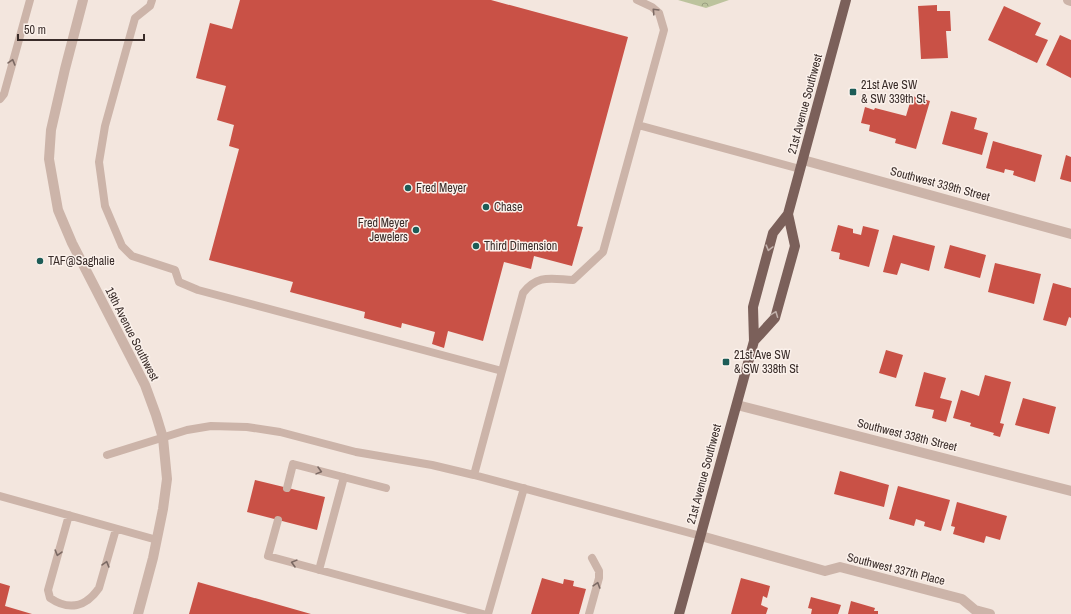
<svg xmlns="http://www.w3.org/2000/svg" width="1071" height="614" viewBox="0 0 1071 614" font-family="'Archivo Narrow',sans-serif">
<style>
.forest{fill:url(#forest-crowns)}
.building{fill:#c95146}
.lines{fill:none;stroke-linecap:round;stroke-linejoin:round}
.lane{stroke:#ccb4a9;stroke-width:8}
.street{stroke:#ccb4a9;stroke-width:10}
.primary{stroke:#7b605a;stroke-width:10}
.oneway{stroke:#7b6963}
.oneway2{stroke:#c1b0aa}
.poi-dot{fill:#1d5c57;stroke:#fbf1eb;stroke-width:1.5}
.labels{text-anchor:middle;stroke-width:3;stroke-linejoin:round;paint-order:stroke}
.poi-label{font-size:12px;fill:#392c29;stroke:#fbf1eb;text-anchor:start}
.street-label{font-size:12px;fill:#392c29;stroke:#fbf1eb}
</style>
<defs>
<pattern id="forest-crowns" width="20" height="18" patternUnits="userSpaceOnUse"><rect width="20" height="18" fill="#bcc39d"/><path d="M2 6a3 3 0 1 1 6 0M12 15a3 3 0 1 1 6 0" fill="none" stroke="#9a9f80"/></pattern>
</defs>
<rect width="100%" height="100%" fill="#f3e6de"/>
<path class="forest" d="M678,0H729L706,8Z"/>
<path class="building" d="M240,0H491L628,37L577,226L583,227L572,266L534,256L531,269L504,262L483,341L448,331L444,348L432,344L435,332L402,323L401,328L364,318L365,312L290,292L293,282L209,260L239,149L229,146L234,125L217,120L226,86L196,78L210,23L232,29Z
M937,5V11H950L951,31H946L948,58L921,59L918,6Z
M1004,6L1041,23L1035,35L1048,40L1037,63L988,40Z
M1060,35L1071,40V78L1046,65Z
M912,96L930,101L916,149L895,143L896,139L869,131L870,125L861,123L865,107L874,110L875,108L906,116Z
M951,111L977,118L974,129L988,133L982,155L942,144Z
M993,141L1042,155L1035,182L1013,175L1014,171L1005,169L1004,173L986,168Z
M1066,155L1071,157V182L1060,179Z
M838,225L853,229V233L861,235L863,226L879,230L869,267L839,259L840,253L831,251Z
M893,235L935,246L929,271L901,263L897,275L883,272Z
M950,245L986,255L980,278L944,268Z
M995,263L1041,274L1034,304L988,292Z
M1053,283L1071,288V318L1069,317L1066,326L1043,320Z
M886,350L903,355L896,378L879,373Z
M924,372L946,378L940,398L952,401L946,422L932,418L934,410L915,406Z
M985,375L1011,382L1000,423L1004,424L1000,437L993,435L994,433L970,426L971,423L953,418L961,390L979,396Z
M1023,398L1056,407L1049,434L1015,425Z
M840,471L889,485L884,507L834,494Z
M255,480L325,497L317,530L247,512Z
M898,486L950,500L941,531L924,526L925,522L916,519L914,526L889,519Z
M957,502L1007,516L1000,540L986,536L984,543L953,534L955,527L951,526Z
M542,578L563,584L564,579L574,581L573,586L586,589L579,614H531Z
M741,578L770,586L767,598L763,596L761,605L768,608L766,614H731Z
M198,582L311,614H189Z
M0,583L10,586L5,606L32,614H0Z
M811,597L841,605L838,614H811L812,609L808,608Z
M851,601L875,608L874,611H878V614H848Z"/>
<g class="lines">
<path class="lane" d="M152,0L150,6L135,18L105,126L99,162L105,206L122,246L132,256L175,270L179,282L198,290L502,371
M0,99L4,94L30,0
M638,125L800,169
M107,455L187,430L211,426L247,427L280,432L356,452L432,465L474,475L701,536
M474,475L523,293C538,274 551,279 573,280L603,252L664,30L659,13L652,7L637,0
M287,488L293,464L386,488
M0,496L157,540
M69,515L48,590L50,598C69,611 86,607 99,588L116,529
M278,520L268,556L483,614
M319,570L344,477
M488,614L524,488
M589,614L599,578V571L592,558"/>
<path class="street" d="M83,0L65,69L51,130L49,159L58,210L72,243L145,385L156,415L163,438L167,479L163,509L153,558L138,614
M1068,0L1071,1
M803,160L1071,234
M737,405L1071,491
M701,536L825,571L840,567L962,599L975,610L990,614"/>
<path class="primary" d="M788,214L795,246L775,318L754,341L753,307L773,233L788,214L846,0
M679,614L754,341"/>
</g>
<defs><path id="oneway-chevron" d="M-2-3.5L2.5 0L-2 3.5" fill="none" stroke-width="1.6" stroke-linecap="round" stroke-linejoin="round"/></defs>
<g class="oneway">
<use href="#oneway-chevron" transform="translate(655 11) rotate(-134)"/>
<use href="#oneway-chevron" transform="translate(12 62) rotate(-74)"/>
<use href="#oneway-chevron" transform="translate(319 471) rotate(15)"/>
<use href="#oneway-chevron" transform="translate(58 553) rotate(106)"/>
<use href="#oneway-chevron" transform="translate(294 563) rotate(-165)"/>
<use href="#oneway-chevron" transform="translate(106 564) rotate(-74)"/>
<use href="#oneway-chevron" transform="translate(597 585) rotate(-73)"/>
</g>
<g class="oneway2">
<use href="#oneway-chevron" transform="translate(769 248) rotate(105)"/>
<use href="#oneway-chevron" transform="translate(775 314) rotate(-69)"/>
</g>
<g class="poi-dot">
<rect x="849" y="88" width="8" height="8" rx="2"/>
<circle cx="408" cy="188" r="4"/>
<circle cx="486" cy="207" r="4"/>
<circle cx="416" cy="230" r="4"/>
<circle cx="476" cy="246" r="4"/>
<circle cx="40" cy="261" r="4"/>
<rect x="722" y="358" width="8" height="8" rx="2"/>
</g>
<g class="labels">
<g class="poi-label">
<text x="861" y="89">21st Ave SW<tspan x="861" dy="14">&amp; SW 339th St</tspan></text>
<text x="416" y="192">Fred Meyer</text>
<text x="494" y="211">Chase</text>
<text x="408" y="227" text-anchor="end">Fred Meyer<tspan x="408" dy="14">Jewelers</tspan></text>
<text x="484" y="250">Third Dimension</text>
<text x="48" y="265">TAF@Saghalie</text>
<text x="734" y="359">21st Ave SW<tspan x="734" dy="14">&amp; SW 338th St</tspan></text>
</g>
<g class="street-label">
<text transform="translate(805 104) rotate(-75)" y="4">21st Avenue Southwest</text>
<text transform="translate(940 184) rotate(15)" y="4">Southwest 339th Street</text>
<text transform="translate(132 334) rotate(63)" y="4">19th Avenue Southwest</text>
<text transform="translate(907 435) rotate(14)" y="4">Southwest 338th Street</text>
<text transform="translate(704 474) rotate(-75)" y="4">21st Avenue Southwest</text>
<text transform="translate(896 569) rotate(14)" y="4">Southwest 337th Place</text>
</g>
</g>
<path d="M18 34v6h126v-6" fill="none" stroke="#392c29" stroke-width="2"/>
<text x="24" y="34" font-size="12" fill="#392c29" stroke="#fbf1eb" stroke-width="3" paint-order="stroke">50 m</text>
</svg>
